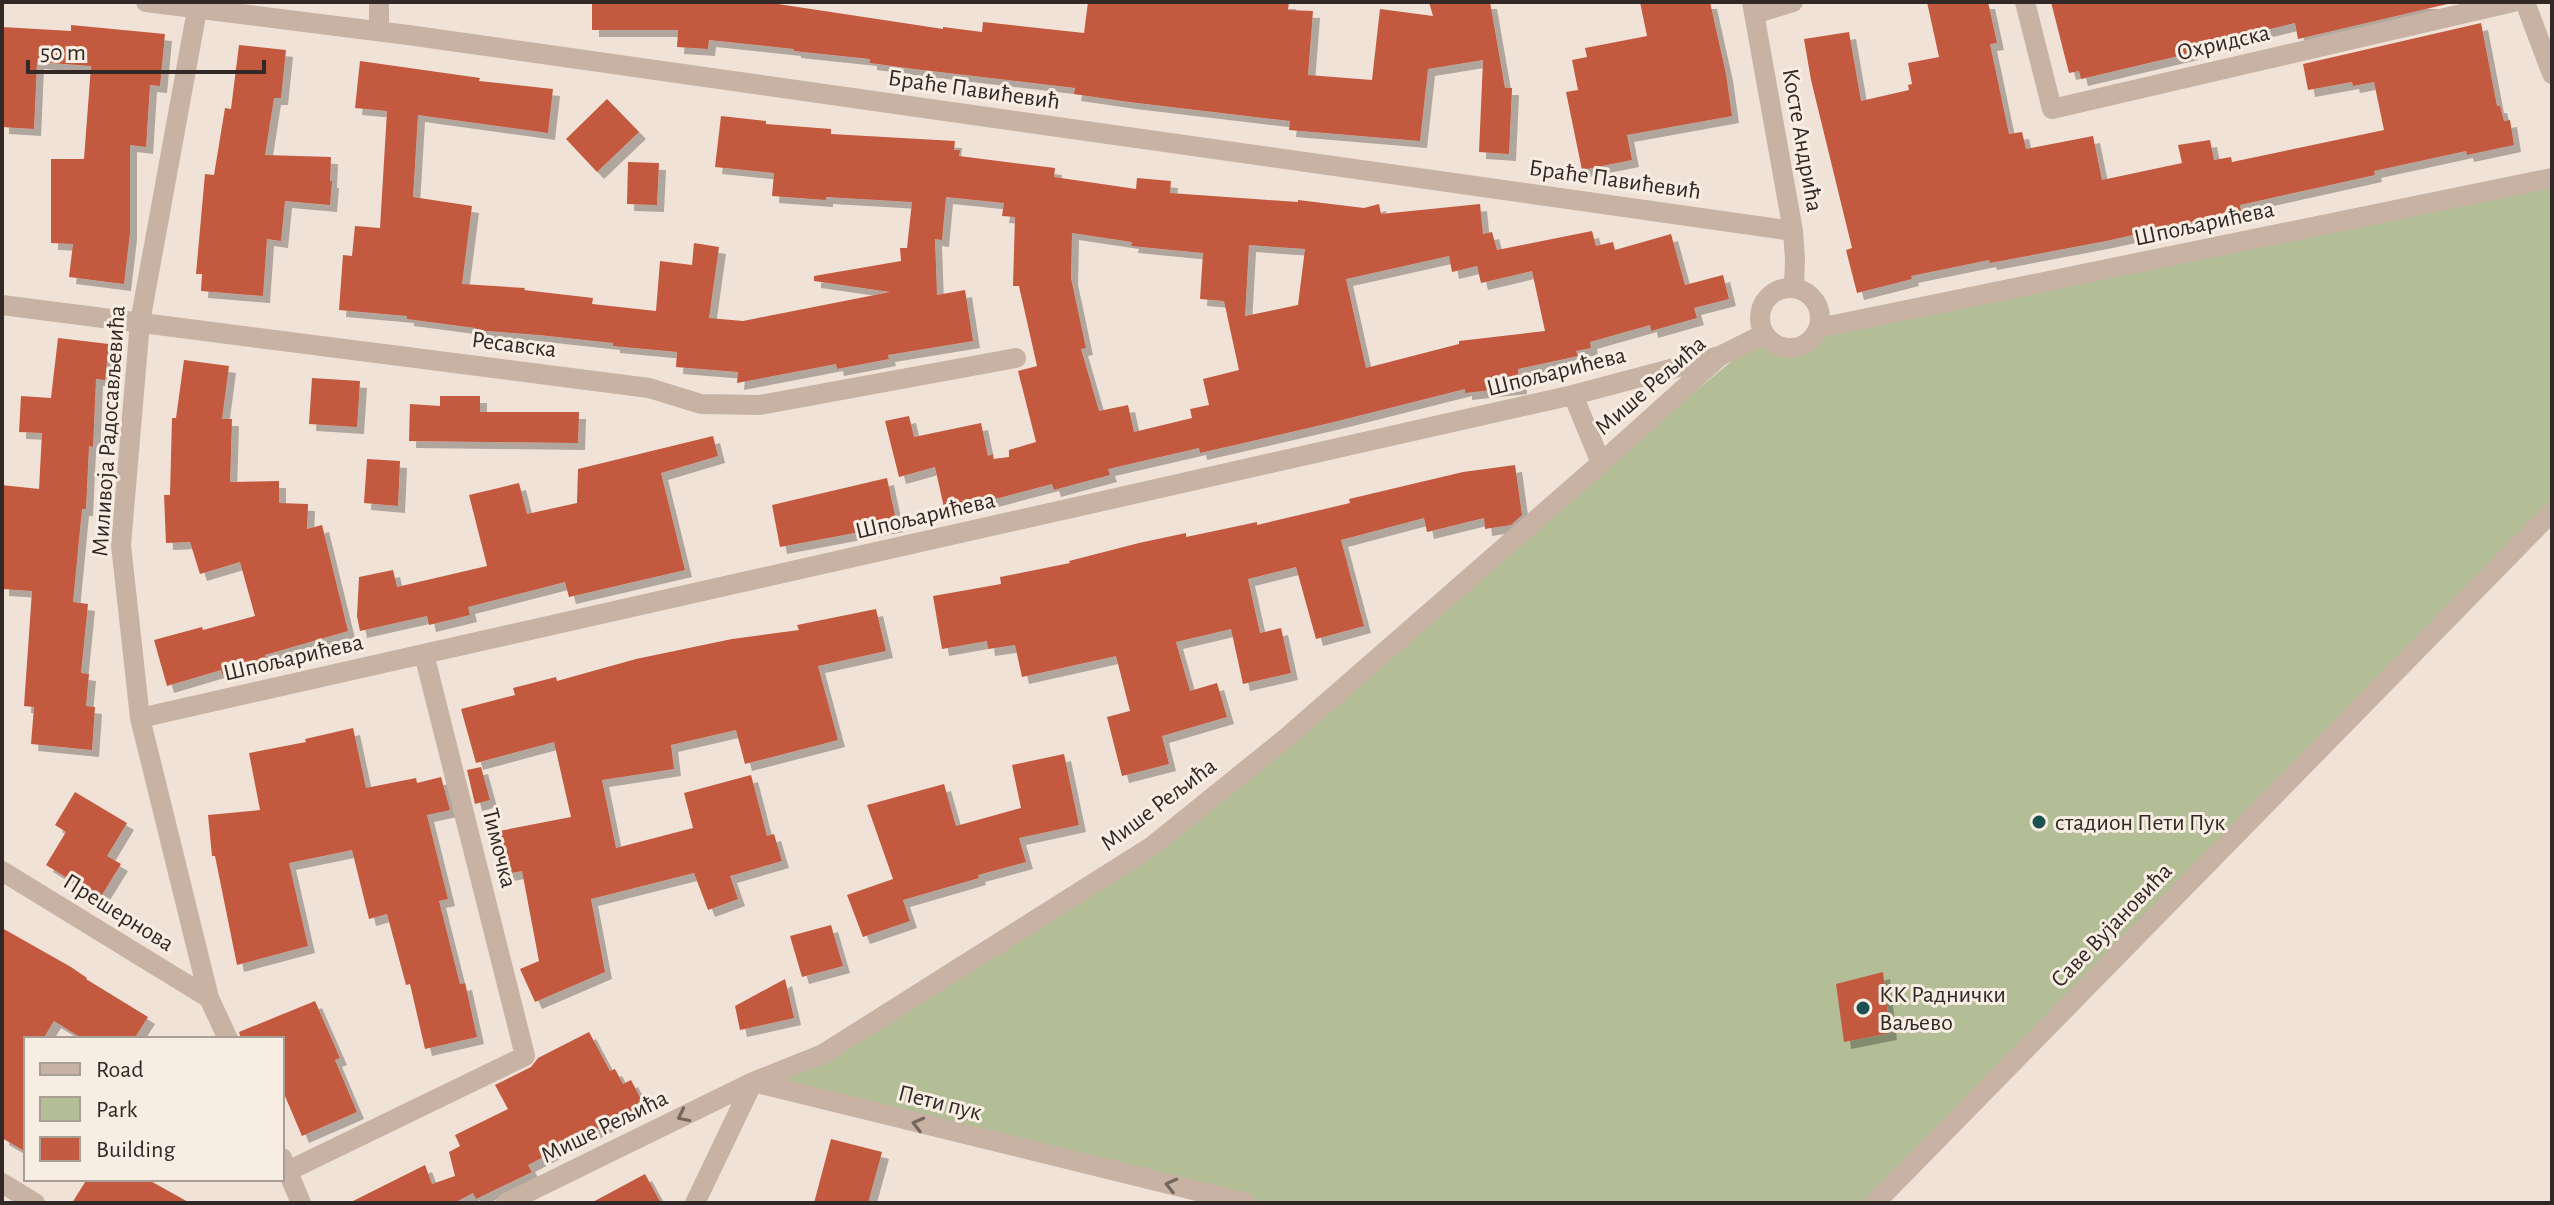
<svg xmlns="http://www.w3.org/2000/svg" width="2554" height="1205" viewBox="0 0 2554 1205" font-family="'Alegreya Sans',sans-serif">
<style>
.green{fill:#b3be97}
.building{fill:#c35a41;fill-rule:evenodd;filter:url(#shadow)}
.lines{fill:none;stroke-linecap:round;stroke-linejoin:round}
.minor{stroke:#c7b2a3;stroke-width:20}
.tertiary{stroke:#c7b2a3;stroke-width:20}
.oneway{stroke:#75665e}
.poi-dot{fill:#1c5152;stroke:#f8ede2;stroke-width:3}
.labels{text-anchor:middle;stroke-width:6;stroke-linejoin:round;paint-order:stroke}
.street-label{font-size:24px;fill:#322825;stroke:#f8ede2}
.poi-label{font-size:24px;fill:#322825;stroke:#f8ede2;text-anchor:start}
</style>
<defs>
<filter id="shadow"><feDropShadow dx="7" dy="7" stdDeviation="0" flood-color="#0004"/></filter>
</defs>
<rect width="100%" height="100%" fill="#f0e2d6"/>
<path class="green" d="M2552,178V512L1875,1203H1246L753,1082L823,1054L1151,847L1764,334C1782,354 1806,351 1819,328Z"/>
<path class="building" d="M592,2H778V4L943,29V27L982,32L983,22L1084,33L1088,2H1289L1288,10L1313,11L1308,75L1372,80L1380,9L1433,16L1429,2H1490L1505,88H1512L1509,154L1479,152L1483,60L1428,69L1420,141L1289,130L1290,121L1129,102L1074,94L1075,88L914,69L870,63V59L794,51V49L709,40L708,49L677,47L678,30H592Z
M1640,2H1710L1726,74L1732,116L1627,135L1632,160L1582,170L1566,92L1578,90L1572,60L1587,57L1585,48L1647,36Z
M1927,2H1988L1997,43L1990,44L2009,134L2022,132L2026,149L2093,136L2102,180L2182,163L2178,145L2210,140L2214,160L2231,157L2232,162L2384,130L2374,82L2353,86L2352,82L2308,90L2303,64L2481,23L2497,106H2500L2504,121L2510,120L2514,145L2467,155L2466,151L2374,171L2375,175L2240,205L2241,211L2106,241L1990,263L1989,260L1911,276L1912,279L1857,293L1846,250L1852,248L1811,80L1804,39L1849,32L1861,101L1909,90L1908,85L1912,84L1908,63L1939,57Z
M2051,2H2456L2298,39L2295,23L2189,48L2191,53L2081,79L2079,71L2069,73Z
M71,25L165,34L160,86L150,85L146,147L130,145V233L124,284L69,277L73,244L51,243V159H84L91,66L37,62L34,129L2,127V27L71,31Z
M239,45L286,50L281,98H274L265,155L331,157L330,181H332L330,205L285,201L281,241L267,239L263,296L201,291L202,274H196L205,174L214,175L225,108L231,109Z
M360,61L480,78L479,81L553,89L548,133L418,115L413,197L472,206L462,284L525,288L524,290L593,298L592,304L656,311L660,261L692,265L694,243L719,247L709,318L743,321L890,292L814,281V276L901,261L900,248H907L912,202L826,197V200L772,196L774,173L715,167L721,116L766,121V124L831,129V134L955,141L954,150H960L959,156L1055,168L1054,177L1136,189L1137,178L1171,181L1170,193L1298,202V200L1364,208L1379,204L1381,214L1480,204L1483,234L1492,232L1497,250L1592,231L1596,246L1613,242L1615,250L1671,234L1685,285L1723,275L1729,299L1694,308L1697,318L1651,331L1650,325L1590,342L1591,348L1576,351L1578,356L1518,369L1520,387L1465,393V389L1330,423L1200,453L1199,448L1108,469L1110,475L1072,485L1054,490L1052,484L945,512L935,467L899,477L885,421L909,416L914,437L981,423L988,456L993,454V459L1009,457V450L1036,442L1018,371L1037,366L1019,286H1013L1015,217L1002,216L1004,203L946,197L942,240L935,239L937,295L965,290L973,341L888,355L889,359L837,369L836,364L737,383L738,372L676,367L677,352L613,346V343L539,335L475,330V328L407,319V316L339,310L343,255L352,256L355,226L380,228L387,111L355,108ZM1072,233L1132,242L1131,246L1203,253L1200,299L1224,301L1239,370L1203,379L1209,405L1190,409L1192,418L1134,432L1128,405L1099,411L1081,349L1086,348L1071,278ZM1249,245L1305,249L1298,305L1245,316ZM1449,256L1452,272L1477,266L1481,283L1532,271L1545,331L1459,341V344L1366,368L1346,279Z
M607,99L639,132L597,172L566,139Z
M628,162L659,163L657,205L627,204Z
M58,338L109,344L105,380L96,379L93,447L89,446L86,509H82L73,602L88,604L81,673L89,674L86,706L95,707L92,750L31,744L34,707L24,706L32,591L2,589V485L39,489L42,433L19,432L21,396L51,398Z
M184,360L229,366L222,419H232L230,482L279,481V503L308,504L307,529L322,525L348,631L265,655L267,661L222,674L221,670L167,686L154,640L202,627L203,630L255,616L240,562L200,574L190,542L166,543L164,495H170L172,418H176Z
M312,378L360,381L357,427L309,424Z
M440,396H480V412H579L578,443L409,441L410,404L440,406Z
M713,436L718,456L661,473L685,570L569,597L565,582L468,607L470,615L429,625L427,616L360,631L357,616L359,577L393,570L397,587L487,566L469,495L519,483L527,514L577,503L578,469Z
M367,459L400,461L398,506L364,503Z
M1515,465L1522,515L1511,525L1485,529L1484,518L1427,532L1424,518L1341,540L1364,626L1316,639L1296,567L1248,579L1260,633L1281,628L1291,673L1243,684L1231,629L1176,642L1190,691L1217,683L1227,717L1162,736L1169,764L1122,776L1107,717L1130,711L1116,656L1022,677L1015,645L988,649L987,641L942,649L933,596L1001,584L1000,577L1070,563L1069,561L1139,543L1186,533V537L1257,522V525L1350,503L1349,499L1463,472Z
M887,478L897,525L780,547L772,505Z
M876,609L886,651L818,666L838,740L745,764L736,730L671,745L674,769L602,780L616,848L693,828L684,793L751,775L767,836L774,834L782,861L730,876L738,899L708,910L694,873L591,899L605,972L535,1002L520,969L539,961L522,871L502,875L494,832L571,817L554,742L476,763L461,709L515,695L513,688L556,677L557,681L636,659L732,639L799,630L797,625Z
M353,728L366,788L416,778L417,783L441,777L450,810L427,815L448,899L439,901L460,984L465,983L477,1037L425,1049L410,984L406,985L387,914L369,919L352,850L289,863L308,946L237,965L215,856H212L208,815L260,810L249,753L306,742L305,739Z
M1064,754L1079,825L1019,838L1026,862L978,875L979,878L903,900L910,921L863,937L847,895L893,879L867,805L944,784L956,826L1021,808L1012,765Z
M481,767L490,800L475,804L467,770Z
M75,792L127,823L107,856L121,864L100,898L46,865L66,832L55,825Z
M831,925L843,966L802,977L790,936Z
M2,928L71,967L87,978L86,979L148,1017L134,1039H83L54,1021L43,1039H26V1152L2,1138Z
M1883,972L1890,1033L1844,1042L1836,984Z
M785,979L794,1018L740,1030L735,1006Z
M315,1001L340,1058L335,1060L357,1112L302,1136L282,1089V1039H241L239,1032Z
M589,1032L610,1071L615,1069L623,1084L631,1080L644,1105L528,1165L532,1172L476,1199L473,1193L454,1203H349L425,1165L432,1184L455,1176L449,1152L460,1146L455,1135L508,1109L495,1085L531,1067L538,1058Z
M831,1139L882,1152L868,1203H814Z
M645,1174L661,1203H591Z
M87,1179H147L190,1203H72Z"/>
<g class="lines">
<path class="minor" d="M146,2L408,35L1793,231
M379,2V31
M1752,2L1793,231L1795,259L1794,287
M2025,2L2052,109L2513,2
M2525,2L2552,74
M197,10L140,322L121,545L140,718L209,998L228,1039
M1754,14L1793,2
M1760 318a30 30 0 1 1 60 0a30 30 0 1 1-60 0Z
M2,305L649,388L701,404L760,405L1016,358
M1819,328L2552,178
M1573,395L1601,463
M140,718L1573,395L1720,356
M2,871L209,998
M753,1082L1246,1203
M282,1158L301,1203
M288,1171L525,1056L424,654
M2,1183L35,1203
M506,1203L753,1082L823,1054L1151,847L1286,738L1601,463L1720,356L1764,334
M695,1203L753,1082"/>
<path class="tertiary" d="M1875,1203L2552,512"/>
</g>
<defs><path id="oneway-chevron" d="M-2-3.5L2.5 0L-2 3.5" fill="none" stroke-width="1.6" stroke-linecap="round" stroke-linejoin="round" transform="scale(2)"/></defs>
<g class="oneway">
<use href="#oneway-chevron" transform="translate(683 1116) rotate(154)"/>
<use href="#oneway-chevron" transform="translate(918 1124) rotate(-166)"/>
<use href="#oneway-chevron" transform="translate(1171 1185) rotate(-166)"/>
</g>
<g class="poi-dot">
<circle cx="2039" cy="822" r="8"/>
<circle cx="1863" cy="1008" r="8"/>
</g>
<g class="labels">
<g class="street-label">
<text transform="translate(2223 42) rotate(-13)" y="8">Охридска</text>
<text transform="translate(974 89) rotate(8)" y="8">Браће Павићевић</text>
<text transform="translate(1803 140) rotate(80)" y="8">Косте Андрића</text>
<text transform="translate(1615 179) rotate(8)" y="8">Браће Павићевић</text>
<text transform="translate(2204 223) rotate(-12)" y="8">Шпољарићева</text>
<text transform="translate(514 344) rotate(7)" y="8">Ресавска</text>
<text transform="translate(1556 371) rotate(-14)" y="8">Шпољарићева</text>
<text transform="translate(1650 385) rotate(-41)" y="8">Мише Рељића</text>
<text transform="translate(108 431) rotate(-86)" y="8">Миливоја Радосављевића</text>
<text transform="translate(925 515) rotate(-13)" y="8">Шпољарићева</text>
<text transform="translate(293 657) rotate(-13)" y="8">Шпољарићева</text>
<text transform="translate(1158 804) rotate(-37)" y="8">Мише Рељића</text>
<text transform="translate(500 848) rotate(76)" y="8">Тимочка</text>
<text transform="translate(119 912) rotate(32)" y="8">Прешернова</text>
<text transform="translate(2111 925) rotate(-46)" y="8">Саве Вујановића</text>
<text transform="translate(940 1102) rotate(14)" y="8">Пети пук</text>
<text transform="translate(604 1126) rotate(-26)" y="8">Мише Рељића</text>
</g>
<g class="poi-label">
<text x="2055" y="830">стадион Пети Пук</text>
<text x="1879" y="1002">КК Раднички<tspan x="1879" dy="28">Ваљево</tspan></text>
</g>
</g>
<rect width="2554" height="1205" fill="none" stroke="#322825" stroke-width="8"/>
<rect x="24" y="1037" width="260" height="144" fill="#f8ede2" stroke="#a99e96" stroke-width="2"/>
<rect x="40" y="1063" width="40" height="12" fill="#c7b2a3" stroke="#a99e96" stroke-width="2"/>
<text x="96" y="1077" font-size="24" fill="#322825">Road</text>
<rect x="40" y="1097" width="40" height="24" fill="#b3be97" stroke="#a99e96" stroke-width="2"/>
<text x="96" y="1117" font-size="24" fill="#322825">Park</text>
<rect x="40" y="1137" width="40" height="24" fill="#c35a41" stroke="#a99e96" stroke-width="2"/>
<text x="96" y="1157" font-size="24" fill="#322825">Building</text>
<path d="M28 60v12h236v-12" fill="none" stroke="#322825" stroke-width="4"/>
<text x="40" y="60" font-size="24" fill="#322825" stroke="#f8ede2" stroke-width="6" paint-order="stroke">50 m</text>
</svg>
